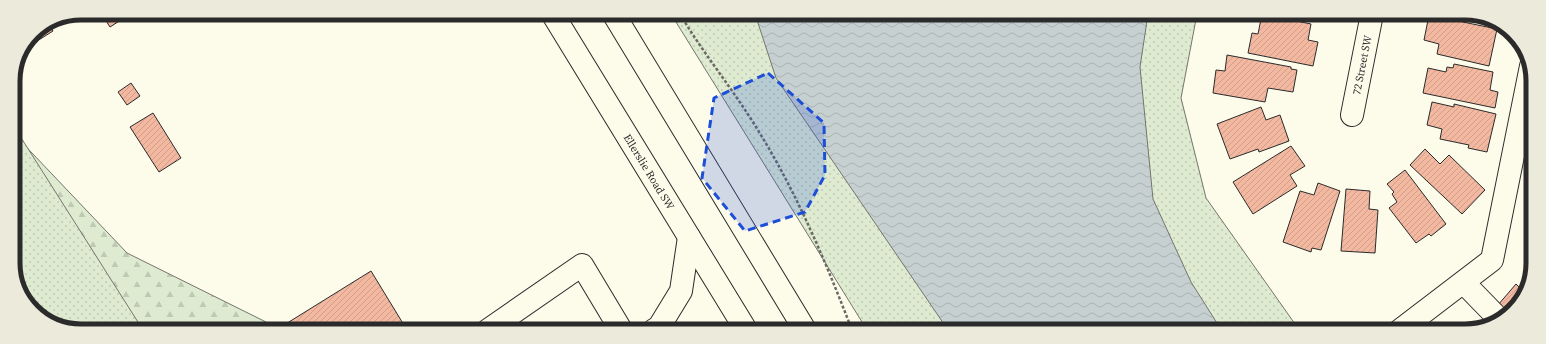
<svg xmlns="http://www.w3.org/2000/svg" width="1546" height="344" viewBox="0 0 1546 344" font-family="'Source Serif 4',serif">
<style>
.forest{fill:url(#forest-firs);stroke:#74746e}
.park{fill:url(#park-dots);stroke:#74746e}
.water{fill:url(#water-waves);stroke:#74746e}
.building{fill:url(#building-hatch);stroke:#2b2b2b}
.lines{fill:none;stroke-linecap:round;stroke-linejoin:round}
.minor-casing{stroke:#2b2b2b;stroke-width:24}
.major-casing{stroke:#2b2b2b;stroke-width:24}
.path{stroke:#6a6964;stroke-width:2.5;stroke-dasharray:3 2;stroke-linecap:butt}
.minor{stroke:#fdfbea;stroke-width:22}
.major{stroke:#fdfbea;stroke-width:22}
.marked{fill:#1d4ed8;fill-opacity:0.2;stroke:#1d4ed8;stroke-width:3;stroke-dasharray:8 5;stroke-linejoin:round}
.labels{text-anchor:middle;stroke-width:3;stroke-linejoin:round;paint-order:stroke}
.street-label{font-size:11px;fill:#2b2b2b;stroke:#fdfbea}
.rim{fill:none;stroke:#2b2b2b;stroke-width:5}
</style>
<defs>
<pattern id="forest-firs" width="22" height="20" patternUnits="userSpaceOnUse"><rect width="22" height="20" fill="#deebd1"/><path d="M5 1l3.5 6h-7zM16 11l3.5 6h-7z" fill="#bfcab4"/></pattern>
<pattern id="park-dots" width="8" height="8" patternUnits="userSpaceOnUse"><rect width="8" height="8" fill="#deebd1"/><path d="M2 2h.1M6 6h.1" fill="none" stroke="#bfcab4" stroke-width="1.8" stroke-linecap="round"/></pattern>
<pattern id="water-waves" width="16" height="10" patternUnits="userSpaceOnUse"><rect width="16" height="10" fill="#c7d0d0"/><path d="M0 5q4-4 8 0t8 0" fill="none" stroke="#abb3b3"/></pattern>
<pattern id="building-hatch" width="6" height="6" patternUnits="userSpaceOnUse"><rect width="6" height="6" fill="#f2b8a0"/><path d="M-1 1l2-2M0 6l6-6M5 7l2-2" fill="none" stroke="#d09e8a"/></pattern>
</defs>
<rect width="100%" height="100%" fill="#fdfbea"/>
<path class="forest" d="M13,133L127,253L266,322L255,330H72L14,224Z"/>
<path class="park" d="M671,14H1197L1181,98L1206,198L1300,331L867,330Z
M13,125L143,330H68L33,311L14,277Z"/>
<path class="water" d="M755,14H1148L1140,67L1153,199L1191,282L1222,331L948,330L776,78Z"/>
<path class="building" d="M101,13H132L110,27Z
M1262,14L1311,24L1308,40L1318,42L1313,66L1248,53L1252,33L1258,34Z
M1275,14H1316L1314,21Z
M1448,14H1478L1499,26L1448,16Z
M1429,15L1497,29L1489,66L1437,54L1439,44L1424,40Z
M48,23L53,31L26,48L33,33Z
M1227,55L1291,67V69L1297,70L1293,92L1268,88L1265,102L1213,93L1216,70L1225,71Z
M1454,64L1493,72L1490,90L1498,92L1495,108L1423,93L1428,68L1446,72L1447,67L1453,68Z
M131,83L140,96L127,105L118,92Z
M1432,102L1454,107V104L1496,114L1487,152L1468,148L1469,145L1440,139L1442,129L1427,125Z
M1261,107L1266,120L1280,115L1289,141L1259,152L1258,149L1230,159L1217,124Z
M153,113L181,158L159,172L130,127Z
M1291,146L1305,166L1290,175L1297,186L1253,214L1233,182Z
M1425,149L1440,164L1449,155L1485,190L1462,214L1410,165Z
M1405,170L1446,224L1431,236L1429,234L1416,243L1389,208L1397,202L1392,194L1394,192L1387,184Z
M1318,183L1340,191L1321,250L1312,248L1311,252L1283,242L1300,191L1314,195Z
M1346,189L1370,191L1369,209L1378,210L1375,253L1341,251Z
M1531,201H1532V227L1527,226Z
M1532,233V259L1525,257Z
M371,271L407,330H276Z
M1516,284L1523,291L1509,315L1498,305Z"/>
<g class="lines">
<g class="minor-casing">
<g id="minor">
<path id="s1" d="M1352,115L1372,14"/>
<path d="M1464,283L1499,319"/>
<path d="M488,330L582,265L621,330"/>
<path d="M654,330L659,327L681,291L689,237"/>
<path d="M1399,331L1492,260L1531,66"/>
</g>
</g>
<g class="major-casing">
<g id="major">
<path id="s2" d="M552,13L746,330"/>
<path d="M613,13L805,330"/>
</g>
</g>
<path class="path" d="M680,14C703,53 732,88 756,127C796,191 825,260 852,330"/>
<use href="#minor" class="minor"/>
<use href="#major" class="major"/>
</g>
<path class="marked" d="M768,73L824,123L825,175L805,212L745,231L702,178L714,98Z"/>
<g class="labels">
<g class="street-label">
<text dy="4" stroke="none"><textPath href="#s1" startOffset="51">72 Street SW</textPath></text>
<text dy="4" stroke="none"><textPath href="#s2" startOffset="186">Ellerslie Road SW</textPath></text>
</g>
</g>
<path d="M0 0H1546V344H0ZM81 20H1465A61 61 0 0 1 1526 81V263A61 61 0 0 1 1465 324H81A61 61 0 0 1 20 263V81A61 61 0 0 1 81 20Z" fill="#eceadb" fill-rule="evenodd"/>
<path class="rim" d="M81 20H1465A61 61 0 0 1 1526 81V263A61 61 0 0 1 1465 324H81A61 61 0 0 1 20 263V81A61 61 0 0 1 81 20Z"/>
</svg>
